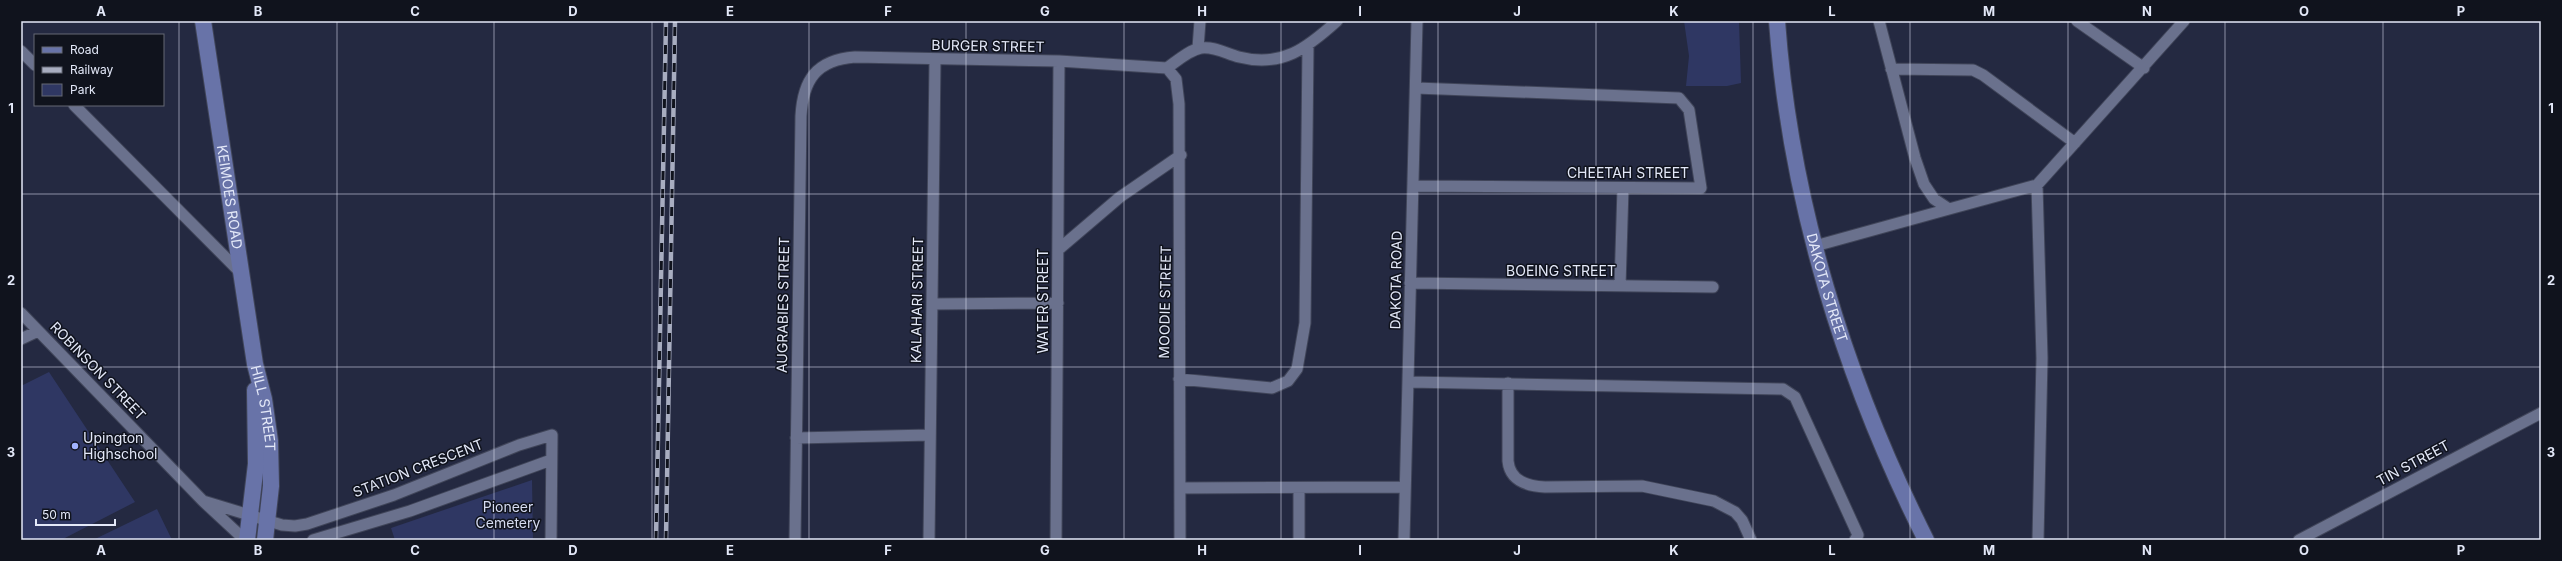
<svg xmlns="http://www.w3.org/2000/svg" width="2562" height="561" viewBox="0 0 2562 561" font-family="Inter,sans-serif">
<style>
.green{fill:#2f3763}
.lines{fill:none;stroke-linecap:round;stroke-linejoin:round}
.street-casing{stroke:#404559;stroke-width:13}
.secondary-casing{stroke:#404559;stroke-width:18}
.street{stroke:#6a718d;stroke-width:11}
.secondary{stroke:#6873a8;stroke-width:16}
.rail-casing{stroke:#a8adc0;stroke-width:4.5}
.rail{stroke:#10131d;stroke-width:3;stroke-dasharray:9;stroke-linecap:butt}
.grid{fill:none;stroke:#e3e8f8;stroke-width:1;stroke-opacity:0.55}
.poi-dot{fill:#a1b3fd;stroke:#10131d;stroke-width:1.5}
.labels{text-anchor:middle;stroke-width:3;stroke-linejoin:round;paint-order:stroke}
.street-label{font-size:14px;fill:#e3e8f8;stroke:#10131d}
.poi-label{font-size:14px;fill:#e3e8f8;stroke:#10131d;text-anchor:start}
.park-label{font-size:14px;fill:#d6dcf2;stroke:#10131d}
.neatline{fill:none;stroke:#e3e8f8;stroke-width:1.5}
.grid-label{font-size:13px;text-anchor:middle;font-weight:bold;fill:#e3e8f8}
</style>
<rect width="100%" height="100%" fill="#242941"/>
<path class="green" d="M1684,21H1739L1741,83L1727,86H1686L1689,56Z
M49,372L135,502L61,540H21V386Z
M532,480L533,540H395L391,528Z
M157,509L172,540H93Z"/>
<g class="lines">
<g class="street-casing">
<path id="street" d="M1879,21L1915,158L1924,184L1934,199L1949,209L2037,185L2184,21
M2077,21L2144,68
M1198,48L1200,21
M21,51L35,65
M1167,68L1176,79L1179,104L1180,540
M1167,68C1177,61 1189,50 1201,48C1214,46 1227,54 1239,57C1282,68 1307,48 1337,21
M1891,69L1973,70L1983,75L2075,143
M74,105L241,273
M2037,185L2042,358L2038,540
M1413,186L1701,188L1689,110L1679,98L1416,88
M1815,246L1949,209
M1059,249L1120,197L1181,155
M1410,283L1713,287
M1620,286L1623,188
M932,304L1058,303
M21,313L203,501L245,540
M21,339L38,331
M1179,379L1272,388L1288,381L1297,369L1305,323L1308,46
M1409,382L1783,389L1795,397L1858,535L1855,540
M1508,383V461C1510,481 1527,486 1545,487L1642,486L1714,501L1735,512L1742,520L1751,540
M796,438L930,435
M1180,488L1405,487
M203,501L282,525L295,526L307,524L394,495L519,445L552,435L551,540
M313,540L410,511L551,460
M795,540L801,116C803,80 816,60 855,57L1059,61L1167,68
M929,540L935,60
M1056,540L1059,61
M1299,540V488
M1404,540L1417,21
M2299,540L2541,413"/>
</g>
<g class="secondary-casing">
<g id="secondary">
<path id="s1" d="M203,21L255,364L264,399L270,441L271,486L265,540"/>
<path id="s2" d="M1777,21C1790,201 1845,379 1926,540"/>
<path d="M247,540L256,464L255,390"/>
</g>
</g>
<use href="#street" class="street"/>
<use href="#secondary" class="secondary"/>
<g class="rail-casing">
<path id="rail" d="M656,540L666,21
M666,540L675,21"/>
</g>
<use href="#rail" class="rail"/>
</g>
<path class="grid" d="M179,21V540M337,21V540M494,21V540M652,21V540M809,21V540M966,21V540M1124,21V540M1281,21V540M1438,21V540M1596,21V540M1753,21V540M1910,21V540M2068,21V540M2225,21V540M2383,21V540M21,194H2541M21,367H2541"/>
<circle class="poi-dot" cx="75" cy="446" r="4"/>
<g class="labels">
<g class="street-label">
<text transform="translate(988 46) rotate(1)" y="5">BURGER STREET</text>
<text x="1628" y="178">CHEETAH STREET</text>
<text dy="5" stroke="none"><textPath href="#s1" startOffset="178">KEIMOES ROAD</textPath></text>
<text x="1561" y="276">BOEING STREET</text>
<text transform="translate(1396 280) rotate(-89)" y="5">DAKOTA ROAD</text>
<text dy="5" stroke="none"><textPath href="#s2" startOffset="272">DAKOTA STREET</textPath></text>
<text transform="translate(917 300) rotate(-89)" y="5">KALAHARI STREET</text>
<text transform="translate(1043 301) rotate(-90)" y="5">WATER STREET</text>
<text transform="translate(1165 302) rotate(-89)" y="5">MOODIE STREET</text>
<text transform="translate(783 305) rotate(-89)" y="5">AUGRABIES STREET</text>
<text transform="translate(98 371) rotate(46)" y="5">ROBINSON STREET</text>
<text dy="5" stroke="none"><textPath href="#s1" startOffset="392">HILL STREET</textPath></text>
<text transform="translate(2413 463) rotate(-28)" y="5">TIN STREET</text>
<text transform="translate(418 468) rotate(-21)" y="5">STATION CRESCENT</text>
</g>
<g class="poi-label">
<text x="83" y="443">Upington<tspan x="83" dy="16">Highschool</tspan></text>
</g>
<g class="park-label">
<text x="508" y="512">Pioneer<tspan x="508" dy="16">Cemetery</tspan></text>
</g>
</g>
<rect width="2562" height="561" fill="none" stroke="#10131d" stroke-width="44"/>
<rect x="34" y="34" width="130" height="72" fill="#10131d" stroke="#646875"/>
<rect x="42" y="47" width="20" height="6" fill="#6873a8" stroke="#646875"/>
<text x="70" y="54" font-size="12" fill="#e3e8f8">Road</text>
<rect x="42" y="67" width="20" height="6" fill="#a8adc0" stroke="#646875"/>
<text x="70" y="74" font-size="12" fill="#e3e8f8">Railway</text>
<rect x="42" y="84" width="20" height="12" fill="#2f3763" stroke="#646875"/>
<text x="70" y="94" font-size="12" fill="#e3e8f8">Park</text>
<path d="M36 519v6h79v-6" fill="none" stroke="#e3e8f8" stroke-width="2"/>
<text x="42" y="519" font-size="12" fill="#e3e8f8" stroke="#10131d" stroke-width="3" paint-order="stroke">50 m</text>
<rect x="22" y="22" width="2518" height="517" class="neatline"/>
<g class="grid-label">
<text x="101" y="16">A</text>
<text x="258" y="16">B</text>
<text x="415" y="16">C</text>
<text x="573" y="16">D</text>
<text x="730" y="16">E</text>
<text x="888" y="16">F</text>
<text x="1045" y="16">G</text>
<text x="1202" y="16">H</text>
<text x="1360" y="16">I</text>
<text x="1517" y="16">J</text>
<text x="1674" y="16">K</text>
<text x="1832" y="16">L</text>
<text x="1989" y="16">M</text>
<text x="2147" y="16">N</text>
<text x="2304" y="16">O</text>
<text x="2461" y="16">P</text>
<text x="11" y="113">1</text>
<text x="2551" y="113">1</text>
<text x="11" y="285">2</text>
<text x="2551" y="285">2</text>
<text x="11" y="457">3</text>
<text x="2551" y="457">3</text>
<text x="101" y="555">A</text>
<text x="258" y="555">B</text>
<text x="415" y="555">C</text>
<text x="573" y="555">D</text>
<text x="730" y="555">E</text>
<text x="888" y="555">F</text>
<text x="1045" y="555">G</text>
<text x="1202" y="555">H</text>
<text x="1360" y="555">I</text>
<text x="1517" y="555">J</text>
<text x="1674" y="555">K</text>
<text x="1832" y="555">L</text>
<text x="1989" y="555">M</text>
<text x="2147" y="555">N</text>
<text x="2304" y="555">O</text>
<text x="2461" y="555">P</text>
</g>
</svg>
